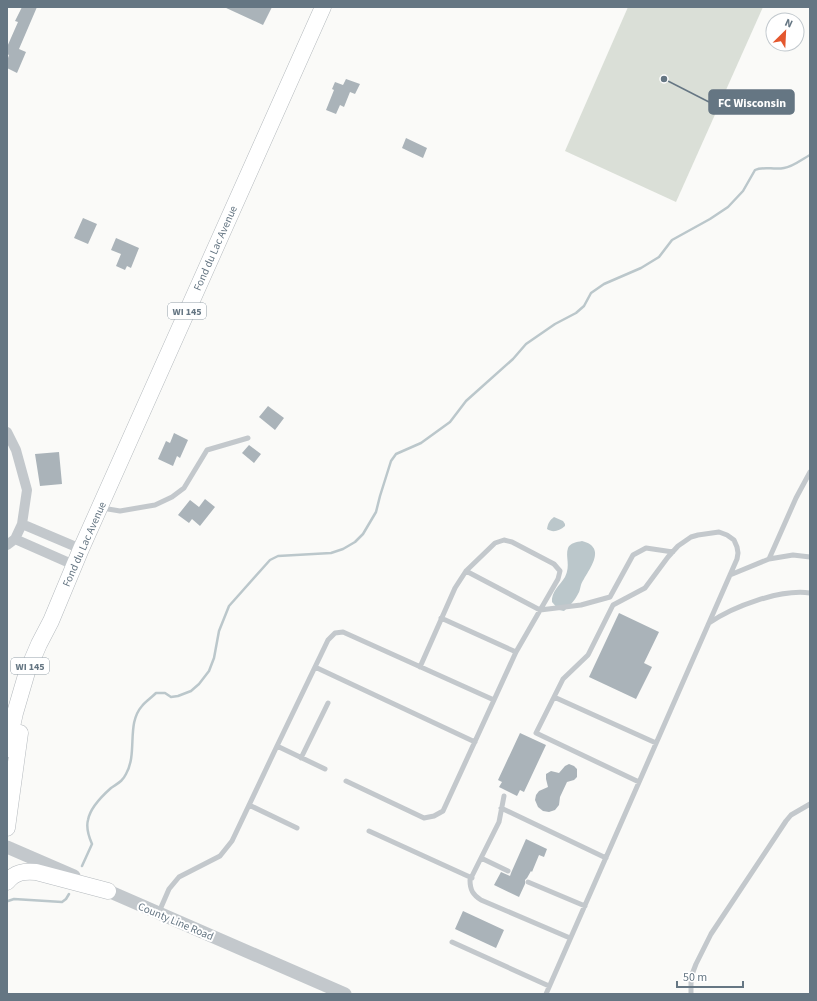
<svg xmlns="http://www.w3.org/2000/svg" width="817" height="1001" viewBox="0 0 817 1001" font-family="'Source Sans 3',sans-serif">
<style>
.green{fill:#dadfd7}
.water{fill:#bbc7cb}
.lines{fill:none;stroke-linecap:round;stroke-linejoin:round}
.stream{stroke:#bbc7cb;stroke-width:2.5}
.building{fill:#aab3b9}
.primary-casing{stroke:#b5babe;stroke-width:17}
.service{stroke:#c3c8cc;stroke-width:5}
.minor{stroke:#c3c8cc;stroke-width:10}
.tertiary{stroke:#c3c8cc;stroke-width:13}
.primary{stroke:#fff;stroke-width:16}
.labels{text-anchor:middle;stroke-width:4;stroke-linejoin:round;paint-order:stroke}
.shield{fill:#fff;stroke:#939fa8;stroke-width:1}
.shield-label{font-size:10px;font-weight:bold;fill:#657683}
.street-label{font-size:11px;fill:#657683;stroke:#fff}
.leader{fill:none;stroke:#657683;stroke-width:1.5}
.callout-dot{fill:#657683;stroke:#fff;stroke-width:1.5}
.callout{fill:#657683;stroke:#657683;stroke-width:1.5}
.callout-label{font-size:12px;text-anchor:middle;font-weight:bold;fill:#fff}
</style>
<rect width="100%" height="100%" fill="#fafaf8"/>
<path class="green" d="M628,7H763L676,202L565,151Z"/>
<path class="water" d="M554,517L563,521L565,524V526C559,531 553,533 547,529C548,523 550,520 554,517Z
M582,541C609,548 587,571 581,585C580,588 580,591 578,594C575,600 569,607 564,611L559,610L552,602C551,592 560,585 565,577C571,565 565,557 568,548C570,543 577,542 582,541Z"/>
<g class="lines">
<path class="stream" d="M82,866L92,844C89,837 86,827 88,820C90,808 102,796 111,788C118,783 122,782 126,774C138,753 126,724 142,706C146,701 151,698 156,693H165L171,697L178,696L191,691L199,684L209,671L214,658L219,631L229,606L270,560L278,556L331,553L343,549L355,542L363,534L376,512L380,496L391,461L396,454L421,443L450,422L466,401L513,359L526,344L555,324L576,313L584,306L591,293L604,284L641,268L659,257L672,240L710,219L728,207L743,191L755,170C763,166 774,170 784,168C793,167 802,159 810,155
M8,901L14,899L62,902L66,899L69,894"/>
</g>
<path class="building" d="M22,7H37L19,49L26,52L17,73L7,68V61L9,55L7,54V47L18,22L15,21Z
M224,7H272L263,25Z
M346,79L360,84L355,94L350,92L344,107L340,105L336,114L326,110L334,90L332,89L335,82L343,85Z
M406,138L427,148L423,158L402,148Z
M83,218L97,224L88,244L74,238Z
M116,238L139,248L131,268L127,266L125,270L116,266L121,254L111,250Z
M268,406L284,418L275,430L259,417Z
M174,433L188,440L180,458L177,456L173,466L158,459L166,441L170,443Z
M249,445L261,454L254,463L242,453Z
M59,452L62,484L40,486L35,454Z
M205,499L215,507L200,526L192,519L189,523L178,515L190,500L199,507Z
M619,613L659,632L644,663L652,667L636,699L589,677Z
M520,733L546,745L524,792L520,790L517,796L499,787L502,782L498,780Z
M569,764L574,766L577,769V777L574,780L567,782L560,797L559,805L555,810L549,812L543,811L538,807L535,800L536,795L539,791L548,787L546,779V774L551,771L559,773L565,766Z
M526,839L547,849L544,857L539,855L532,872L531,871L527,878L525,880V884L519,897L494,885L501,872L510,876L511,873Z
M463,911L504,930L496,948L455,929Z"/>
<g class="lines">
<g class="primary-casing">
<path id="primary" d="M7,749L15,713L27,672L39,644L51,621L81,549L323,7
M7,828L20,733
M7,882C15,872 24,871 36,872L108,891"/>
</g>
<path class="service" d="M102,508L120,511L155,505L172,497L184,488L207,450L248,438
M769,559L796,498L810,472
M466,571L540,610L581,605L610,597L633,555L646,548L673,552
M730,575L769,559L793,555L810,557
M441,618L516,652
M709,623C734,606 780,589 810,593
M315,667L475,742
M420,667L455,588L466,571L495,543L504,540L512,542L554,564L560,571L558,579L516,652L494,700
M554,697L656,743
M277,746L328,640L335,633L343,632L494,700L443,811L434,816L424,818L346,781
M301,758L328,703
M504,796L499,822L470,880C470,890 473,895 481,900L570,938
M249,805L297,828
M501,808L606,858
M369,831L472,878
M481,858L508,871
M528,882L585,906
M159,912L169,889L179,877L220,856L232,841L277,746L325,769
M452,942L549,986
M546,994L737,559L738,553L737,547L734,540L727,535L719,532L698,535L691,537L678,546L668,557L645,588L613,605L588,655L563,679L536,733L639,782
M691,994V977L696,964L711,934L786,821L791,815L810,804"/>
<path class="minor" d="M7,432L16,450L27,490L22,524L15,539L7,545
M22,524L81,549
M15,539L74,565"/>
<path class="tertiary" d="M7,847L74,876
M99,887L345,994"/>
<use href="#primary" class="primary"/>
</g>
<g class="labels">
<g class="shield">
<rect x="168" y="303" width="38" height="16" rx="3"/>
<rect x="11" y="658" width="38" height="16" rx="3"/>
</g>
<g class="shield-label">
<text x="187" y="315">WI 145</text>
<text x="30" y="670">WI 145</text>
</g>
<g class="street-label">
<text transform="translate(215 248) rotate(-66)" y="4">Fond du Lac Avenue</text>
<text transform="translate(84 544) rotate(-66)" y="4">Fond du Lac Avenue</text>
<text transform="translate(176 921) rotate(23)" y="4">County Line Road</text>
</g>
</g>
<path class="leader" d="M664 79L709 102"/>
<circle class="callout-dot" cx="664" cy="79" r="4"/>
<rect class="callout" x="709" y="90" width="85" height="24" rx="4"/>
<g class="callout-label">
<text x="752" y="107">FC Wisconsin</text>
</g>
<rect width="817" height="1001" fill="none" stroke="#657683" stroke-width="16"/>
<g transform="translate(785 32) rotate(24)"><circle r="19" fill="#ffffff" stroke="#c1c8cd"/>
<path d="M0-3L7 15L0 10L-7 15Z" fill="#e4572e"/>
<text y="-6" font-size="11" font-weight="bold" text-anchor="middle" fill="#657683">N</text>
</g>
<path d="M677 981v6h66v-6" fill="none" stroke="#657683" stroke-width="2"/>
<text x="683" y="981" font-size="12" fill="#657683" stroke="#ffffff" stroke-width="3" paint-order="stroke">50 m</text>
</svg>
